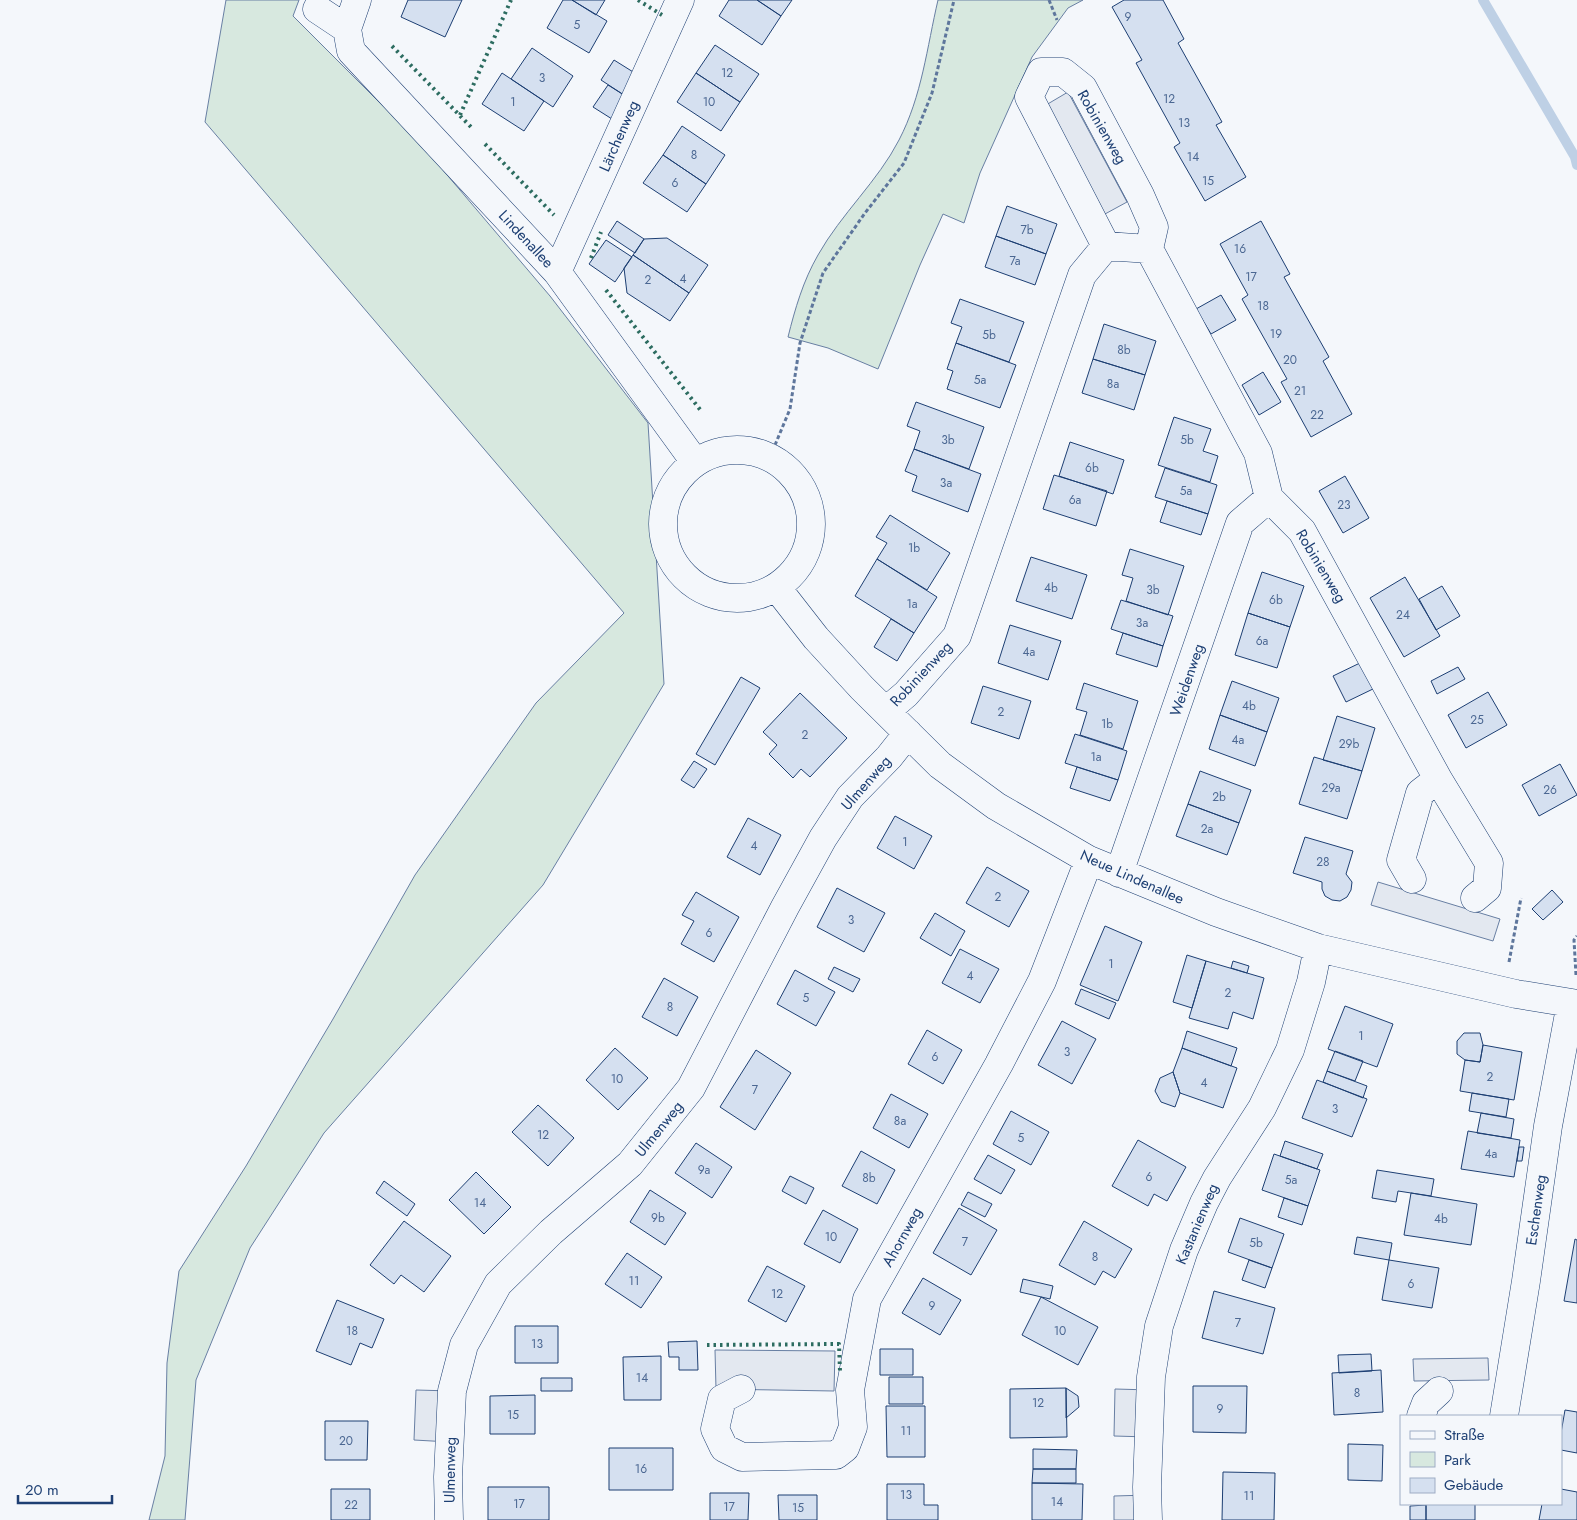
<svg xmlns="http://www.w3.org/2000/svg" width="1577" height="1520" viewBox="0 0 1577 1520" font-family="Jost,sans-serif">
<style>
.green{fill:#d7e8df;stroke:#687fa3}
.parking{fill:#e3e8f0;stroke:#687fa3}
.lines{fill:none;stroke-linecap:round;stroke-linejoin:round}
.stream{stroke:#bed0e5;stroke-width:10}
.building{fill:#d5e0f0;stroke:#1d3f73}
.minor-casing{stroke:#1d3f73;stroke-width:29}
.path{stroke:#5e769c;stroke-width:3;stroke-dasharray:4 2.5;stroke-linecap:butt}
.minor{stroke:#f4f7fb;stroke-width:28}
.hedge{stroke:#2c6c60;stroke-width:4;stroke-dasharray:2.5 4;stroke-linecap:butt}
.labels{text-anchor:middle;stroke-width:4;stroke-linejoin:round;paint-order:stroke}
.number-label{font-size:12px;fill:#4b6792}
.street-label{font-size:15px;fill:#1d3f73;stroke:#f4f7fb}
</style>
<rect width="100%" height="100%" fill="#f4f7fb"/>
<path class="green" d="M226,0H299L293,16L420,143L550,296L648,423L664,684L543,885L324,1133L250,1248L196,1380L185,1520H149L165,1456L167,1363L179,1271L246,1166L333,1019L415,875L536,703L624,613L205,122Z
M938,0H1083L1068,8L1032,57L980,173L964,223L943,214L920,265L878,369L828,348L788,337C795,309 803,281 818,255C841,214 878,181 899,140C922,96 927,47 938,0Z"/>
<path class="parking" d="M1068,92L1127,202L1105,214L1046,105Z
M1378,882L1500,919L1493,941L1371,905Z
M715,1350L835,1351L834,1391L716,1389Z
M1488,1358L1489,1380L1414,1381L1413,1359Z
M1115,1389L1151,1390L1149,1437L1114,1436Z
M416,1390L452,1391L450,1442L414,1440Z
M1148,1495V1520H1114V1496Z"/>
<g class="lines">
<path class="stream" d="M1483,0L1575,157L1577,165"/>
</g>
<path class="building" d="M408,0H462L445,37L401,17Z
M563,0H572L607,21L589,53L547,28Z
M572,0H605L596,15Z
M729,0H757L781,16L762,45L719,16Z
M757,0H792L781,16Z
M1124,0H1163L1184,39L1178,43L1222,122L1216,125L1246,177L1205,201L1174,147L1180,143L1136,63L1142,60L1112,7Z
M715,45L759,74L740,102L696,73Z
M532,48L573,76L553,107L511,79Z
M614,60L638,75L624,95L601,80Z
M502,73L544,101L524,131L482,104Z
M696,73L740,102L721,131L677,102Z
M608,85L627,97L612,119L593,107Z
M682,126L725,155L706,184L663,155Z
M663,155L706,184L687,212L643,183Z
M1007,206L1057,224L1046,254L996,236Z
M617,221L644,239L635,253L608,235Z
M1261,221L1290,274L1284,277L1329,357L1323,361L1352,414L1311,437L1281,382L1287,379L1242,299L1248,295L1220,244Z
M996,236L1046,254L1035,285L985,267Z
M667,238L708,265L689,293L633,255L644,239Z
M606,240L632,257L615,282L589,264Z
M633,255L689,293L670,321L627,293L624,268Z
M1221,295L1236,320L1211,334L1196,309Z
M960,299L1024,322L1009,362L956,343L962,327L951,323Z
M1104,324L1156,341L1145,375L1093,359Z
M956,343L1016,365L1000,408L947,389L953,371L947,369Z
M1093,359L1145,375L1134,410L1082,393Z
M1263,372L1281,402L1259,415L1242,385Z
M916,402L984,427L969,469L914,449L920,431L907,426Z
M1174,417L1211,429L1203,451L1218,456L1210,482L1158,465Z
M1070,442L1124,460L1113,494L1059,476Z
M914,449L981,474L968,512L912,491L917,476L905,471Z
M1165,468L1217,485L1208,514L1155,497Z
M1054,475L1107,491L1096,526L1043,509Z
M1345,476L1369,518L1343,533L1319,491Z
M1167,501L1208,514L1201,535L1160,522Z
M890,515L950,553L927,590L877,559L887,543L876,537Z
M1130,549L1184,566L1168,615L1126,601L1133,578L1122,575Z
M1031,557L1087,575L1072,619L1016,601Z
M877,559L937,597L914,633L855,596Z
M1262,572L1304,586L1290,627L1248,613Z
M1405,577L1440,636L1404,657L1370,598Z
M1442,586L1460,616L1436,630L1419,599Z
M1121,600L1173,616L1163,646L1111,629Z
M1248,613L1290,627L1277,668L1235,655Z
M891,619L914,633L897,661L874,647Z
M1010,625L1061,641L1048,680L998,663Z
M1123,633L1163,646L1157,667L1116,654Z
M1362,662L1375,688L1346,702L1333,676Z
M1458,667L1465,679L1437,694L1431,681Z
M741,677L760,688L715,765L696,754Z
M1232,681L1279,698L1267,732L1220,715Z
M1084,683L1138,701L1123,749L1080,735L1087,712L1076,709Z
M983,686L1031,701L1019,739L971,723Z
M1488,692L1507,725L1466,748L1448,715Z
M800,693L847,738L810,777L801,769L793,778L769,754L777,745L763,732Z
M1220,715L1267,732L1255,766L1209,749Z
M1337,716L1375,728L1362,771L1323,760Z
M1075,734L1127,751L1118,780L1065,763Z
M1314,757L1362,771L1347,819L1299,804Z
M694,761L707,769L694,788L681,780Z
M1560,764L1577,795L1539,816L1522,785Z
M1077,767L1118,780L1110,801L1070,788Z
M1200,771L1251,790L1239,823L1188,804Z
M1188,804L1239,823L1227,855L1176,836Z
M895,816L932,836L914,869L877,848Z
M748,818L781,835L760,875L727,857Z
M1305,837L1353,851L1346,874L1352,882L1351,890L1347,897L1340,901L1332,900L1325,896L1322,889V882L1293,873Z
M987,867L1029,891L1009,927L966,903Z
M837,888L885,913L864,952L817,927Z
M1552,890L1563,902L1543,920L1532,909Z
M696,892L739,917L714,962L681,944L694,921L682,915Z
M935,913L965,931L951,956L920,938Z
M1105,926L1142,942L1118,1001L1080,985Z
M960,949L999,969L980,1003L942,983Z
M1187,955L1206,961L1192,1008L1173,1002Z
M1206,961L1264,978L1253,1019L1233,1012L1228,1029L1189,1018Z
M1233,961L1249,966L1247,973L1231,968Z
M834,967L860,979L853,992L828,979Z
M795,970L835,992L816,1026L777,1004Z
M664,978L698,997L677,1036L642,1017Z
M1081,989L1116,1003L1109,1019L1075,1004Z
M1345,1006L1393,1024L1377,1067L1328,1049Z
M1062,1021L1096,1039L1072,1084L1038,1065Z
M927,1030L962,1050L943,1084L908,1064Z
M1187,1031L1237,1048L1231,1066L1182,1048Z
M1464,1033H1480L1483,1045L1480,1062L1465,1060L1457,1054V1041Z
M1483,1045L1522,1052L1514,1100L1460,1091L1465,1060L1480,1062Z
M615,1048L648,1078L618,1110L586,1080Z
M1182,1048L1237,1068L1223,1108L1180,1093L1173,1072Z
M756,1050L791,1073L755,1130L720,1107Z
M1335,1051L1363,1061L1355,1081L1327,1071Z
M1327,1071L1367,1086L1363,1098L1323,1082Z
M1173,1072L1180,1093L1175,1107L1161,1102L1155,1091L1160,1078Z
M1317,1080L1367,1099L1352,1137L1302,1118Z
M1472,1093L1509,1099L1506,1117L1469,1111Z
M891,1094L928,1114L909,1148L873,1128Z
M538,1105L574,1138L548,1166L512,1132Z
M1011,1111L1049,1132L1031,1165L993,1144Z
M1481,1113L1514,1119L1511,1138L1477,1133Z
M1468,1131L1520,1140L1514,1177L1461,1169Z
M1138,1140L1186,1167L1167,1201L1154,1194L1148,1206L1112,1186Z
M1285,1141L1323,1154L1317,1169L1280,1156Z
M696,1143L732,1167L712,1198L675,1173Z
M1519,1147H1524L1522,1161H1517Z
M861,1151L895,1170L877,1204L842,1186Z
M1274,1154L1320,1170L1308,1206L1262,1190Z
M988,1155L1015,1170L1001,1194L974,1179Z
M1377,1170L1434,1179L1431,1196L1398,1191L1396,1202L1372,1198Z
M476,1172L511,1207L484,1234L449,1200Z
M790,1176L814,1188L806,1204L782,1191Z
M384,1181L415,1204L407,1216L376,1193Z
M650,1190L686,1213L665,1245L630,1222Z
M968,1192L992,1204L985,1217L961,1205Z
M1411,1193L1477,1204L1471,1245L1404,1235Z
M1284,1198L1308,1206L1302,1225L1278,1217Z
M959,1208L997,1230L971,1275L933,1253Z
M823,1210L858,1229L840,1263L804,1244Z
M1240,1218L1284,1234L1272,1268L1228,1252Z
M404,1221L451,1256L424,1292L401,1275L394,1284L370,1265Z
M1084,1221L1132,1249L1115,1278L1103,1271L1095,1285L1059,1265Z
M1357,1237L1392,1243L1389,1260L1354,1254Z
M1575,1239L1577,1240V1303L1564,1301Z
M627,1253L662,1277L641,1308L605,1284Z
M1249,1260L1272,1268L1265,1288L1242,1280Z
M1389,1260L1439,1268L1432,1308L1382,1300Z
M767,1266L805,1286L786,1322L748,1301Z
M923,1278L961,1300L940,1335L902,1313Z
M1023,1279L1053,1286L1050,1299L1020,1292Z
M1214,1291L1275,1308L1263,1354L1202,1338Z
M1041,1297L1098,1327L1078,1365L1022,1335Z
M337,1300L384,1319L372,1348L360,1343L351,1365L316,1351Z
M515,1326H558V1363H515Z
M697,1341L698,1370H679V1357H669L668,1342Z
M880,1349H913V1375H880Z
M1371,1354L1372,1371L1339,1373L1338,1355Z
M661,1356V1400H624L623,1357Z
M1381,1370L1383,1412L1334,1415L1332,1373Z
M889,1377H923V1404H889Z
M541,1378H572V1391H541Z
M1193,1386H1247L1246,1433L1193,1432Z
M1066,1388L1078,1396L1079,1407L1066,1418Z
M1066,1388L1067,1437L1010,1438V1389Z
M535,1395V1434H490V1396Z
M886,1406H925V1457H887Z
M1565,1410L1577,1412V1453L1561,1450V1433Z
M325,1421H368L367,1460H325Z
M1348,1444L1383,1445L1382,1481L1348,1480Z
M609,1448H673V1490H609Z
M1033,1449L1077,1450L1076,1469H1033Z
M1033,1469H1076V1483H1032Z
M1223,1472L1275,1473L1274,1520H1222Z
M1032,1483L1083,1484L1082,1520H1032Z
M887,1484H924V1505H938V1520H887Z
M488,1487H549V1520H488Z
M331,1489H370V1520H331Z
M1561,1489L1577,1492V1520H1539L1542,1504H1561Z
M710,1493H749L748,1520H710Z
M778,1495H817V1520H779Z
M1426,1504H1475V1520H1426Z
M1426,1505V1520H1410V1506Z"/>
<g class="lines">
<g class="minor-casing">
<path id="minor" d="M357,0L347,29L351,51L557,272L695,462
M317,9L347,29
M1106,246L1029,97L1041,72H1063L1083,88L1140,195L1154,227L1149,249L1258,453L1269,498L1302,531L1438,779L1420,793L1401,860L1412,879
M557,272L680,0
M663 524a74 74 0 1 1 148 0a74 74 0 1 1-148 0Z
M777,588L816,638L862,688L940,765L996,806L1089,860L1216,912L1318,948L1516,994L1577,1004
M886,711L906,694L957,636L1082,275L1106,246L1149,249
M1438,779L1489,863L1487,888L1475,898
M1119,873L1240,523L1269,498
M741,1389L722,1399L715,1429L724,1448L742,1457L836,1455L845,1448L853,1427L850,1390L867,1299L999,1064L1042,981L1089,860
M1421,1416L1426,1403L1439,1391
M1504,1416L1526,1281L1548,1126L1571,1003
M449,1520L448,1477L452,1391L464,1345L498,1284L551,1232L630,1164L691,1088L785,907L823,838L850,797L889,757L908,733
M1148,1520L1147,1487L1151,1377L1159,1326L1184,1250L1204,1203L1217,1178L1262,1108L1290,1050L1311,982L1318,948"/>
</g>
<path class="path" d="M1049,0L1057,20
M775,445L790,409L800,343L823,273L865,213L904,163L932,93L954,0
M1509,962L1521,898
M1576,975L1574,940L1577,936"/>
<use href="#minor" class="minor"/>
<path class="hedge" d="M638,0L662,15
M392,46L472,128
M460,115L511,0
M485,144L554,215
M591,258L601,232
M606,290L702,412
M707,1345L839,1344L840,1371"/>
</g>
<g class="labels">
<g class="number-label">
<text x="1128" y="21">9</text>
<text x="577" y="29">5</text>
<text x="727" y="77">12</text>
<text x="542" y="82">3</text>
<text x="1169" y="103">12</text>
<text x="513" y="106">1</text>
<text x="709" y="106">10</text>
<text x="1184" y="127">13</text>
<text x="694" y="159">8</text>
<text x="1193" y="161">14</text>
<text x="1208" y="185">15</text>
<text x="675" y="187">6</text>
<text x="1027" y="234">7b</text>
<text x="1240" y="253">16</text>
<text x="1015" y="265">7a</text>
<text x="1251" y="281">17</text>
<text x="683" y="283">4</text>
<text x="648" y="284">2</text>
<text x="1263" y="310">18</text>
<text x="1276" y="338">19</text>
<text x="989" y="339">5b</text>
<text x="1124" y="354">8b</text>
<text x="1290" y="364">20</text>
<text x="980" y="384">5a</text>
<text x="1113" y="388">8a</text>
<text x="1300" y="395">21</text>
<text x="1317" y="419">22</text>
<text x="948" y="444">3b</text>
<text x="1187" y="444">5b</text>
<text x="1092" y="472">6b</text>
<text x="946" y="487">3a</text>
<text x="1186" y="495">5a</text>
<text x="1075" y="504">6a</text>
<text x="1344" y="509">23</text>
<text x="914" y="552">1b</text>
<text x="1051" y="592">4b</text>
<text x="1153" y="594">3b</text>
<text x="1276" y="604">6b</text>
<text x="912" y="608">1a</text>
<text x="1403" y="619">24</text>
<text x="1142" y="627">3a</text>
<text x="1262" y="645">6a</text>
<text x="1029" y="656">4a</text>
<text x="1249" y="710">4b</text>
<text x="1001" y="716">2</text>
<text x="1477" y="724">25</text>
<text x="1107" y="728">1b</text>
<text x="805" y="739">2</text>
<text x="1238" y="744">4a</text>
<text x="1349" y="748">29b</text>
<text x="1096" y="761">1a</text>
<text x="1331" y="792">29a</text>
<text x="1550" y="794">26</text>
<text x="1219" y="801">2b</text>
<text x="1207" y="833">2a</text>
<text x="905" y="846">1</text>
<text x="754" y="850">4</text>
<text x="1323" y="866">28</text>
<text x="998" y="901">2</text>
<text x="851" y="924">3</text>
<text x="709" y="937">6</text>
<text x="1111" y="968">1</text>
<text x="970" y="980">4</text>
<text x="1228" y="997">2</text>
<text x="806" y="1002">5</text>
<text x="670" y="1011">8</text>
<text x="1361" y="1040">1</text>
<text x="1067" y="1056">3</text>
<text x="935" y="1061">6</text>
<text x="1490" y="1081">2</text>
<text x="617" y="1083">10</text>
<text x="1204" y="1087">4</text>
<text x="755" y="1094">7</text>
<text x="1335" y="1113">3</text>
<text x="900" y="1125">8a</text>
<text x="543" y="1139">12</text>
<text x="1021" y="1142">5</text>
<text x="1491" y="1158">4a</text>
<text x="704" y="1174">9a</text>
<text x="1149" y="1181">6</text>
<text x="869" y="1182">8b</text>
<text x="1291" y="1184">5a</text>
<text x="480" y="1207">14</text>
<text x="658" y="1222">9b</text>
<text x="1441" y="1223">4b</text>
<text x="831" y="1241">10</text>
<text x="965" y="1246">7</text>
<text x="1256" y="1247">5b</text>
<text x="1095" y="1261">8</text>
<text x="634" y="1285">11</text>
<text x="1411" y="1288">6</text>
<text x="777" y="1298">12</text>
<text x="932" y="1310">9</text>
<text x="1238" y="1327">7</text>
<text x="352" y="1335">18</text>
<text x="1060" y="1335">10</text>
<text x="537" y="1348">13</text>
<text x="642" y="1382">14</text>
<text x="1357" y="1397">8</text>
<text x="1038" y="1407">12</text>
<text x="1220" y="1413">9</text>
<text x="513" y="1419">15</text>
<text x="906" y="1435">11</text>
<text x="346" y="1445">20</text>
<text x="641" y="1473">16</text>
<text x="906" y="1499">13</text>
<text x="1249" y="1500">11</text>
<text x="1057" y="1506">14</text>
<text x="519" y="1508">17</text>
<text x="351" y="1509">22</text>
<text x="729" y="1511">17</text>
<text x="798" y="1512">15</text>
</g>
<g class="street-label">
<text transform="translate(1102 127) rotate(60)" y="5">Robinienweg</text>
<text transform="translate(619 136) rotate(-66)" y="5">Lärchenweg</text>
<text transform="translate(526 239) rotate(47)" y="5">Lindenallee</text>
<text transform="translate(1321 566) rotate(59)" y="5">Robinienweg</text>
<text transform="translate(921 674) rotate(-47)" y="5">Robinienweg</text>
<text transform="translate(1187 680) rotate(-71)" y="5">Weidenweg</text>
<text transform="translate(866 783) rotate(-49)" y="5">Ulmenweg</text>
<text transform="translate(1132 877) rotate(24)" y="5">Neue Lindenallee</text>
<text transform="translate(659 1129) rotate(-51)" y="5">Ulmenweg</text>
<text transform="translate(1536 1210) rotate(-82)" y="5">Eschenweg</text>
<text transform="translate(1197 1224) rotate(-67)" y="5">Kastanienweg</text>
<text transform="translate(902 1237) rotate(-61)" y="5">Ahornweg</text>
<text transform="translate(450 1470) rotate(-89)" y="5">Ulmenweg</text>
</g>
</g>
<rect x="1400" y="1415" width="162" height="90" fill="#f4f7fb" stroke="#9eadc5"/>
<rect x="1410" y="1431" width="25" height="8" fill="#f4f7fb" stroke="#9eadc5"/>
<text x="1444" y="1440" font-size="15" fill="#1d3f73">Straße</text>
<rect x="1410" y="1452" width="25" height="15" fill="#d7e8df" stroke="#9eadc5"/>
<text x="1444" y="1465" font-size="15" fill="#1d3f73">Park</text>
<rect x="1410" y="1478" width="25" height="15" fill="#d5e0f0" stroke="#9eadc5"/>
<text x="1444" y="1490" font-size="15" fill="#1d3f73">Gebäude</text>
<path d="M18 1495v8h94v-8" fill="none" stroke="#1d3f73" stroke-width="2.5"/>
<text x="25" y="1495" font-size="15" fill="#1d3f73" stroke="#f4f7fb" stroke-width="4" paint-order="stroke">20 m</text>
</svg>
